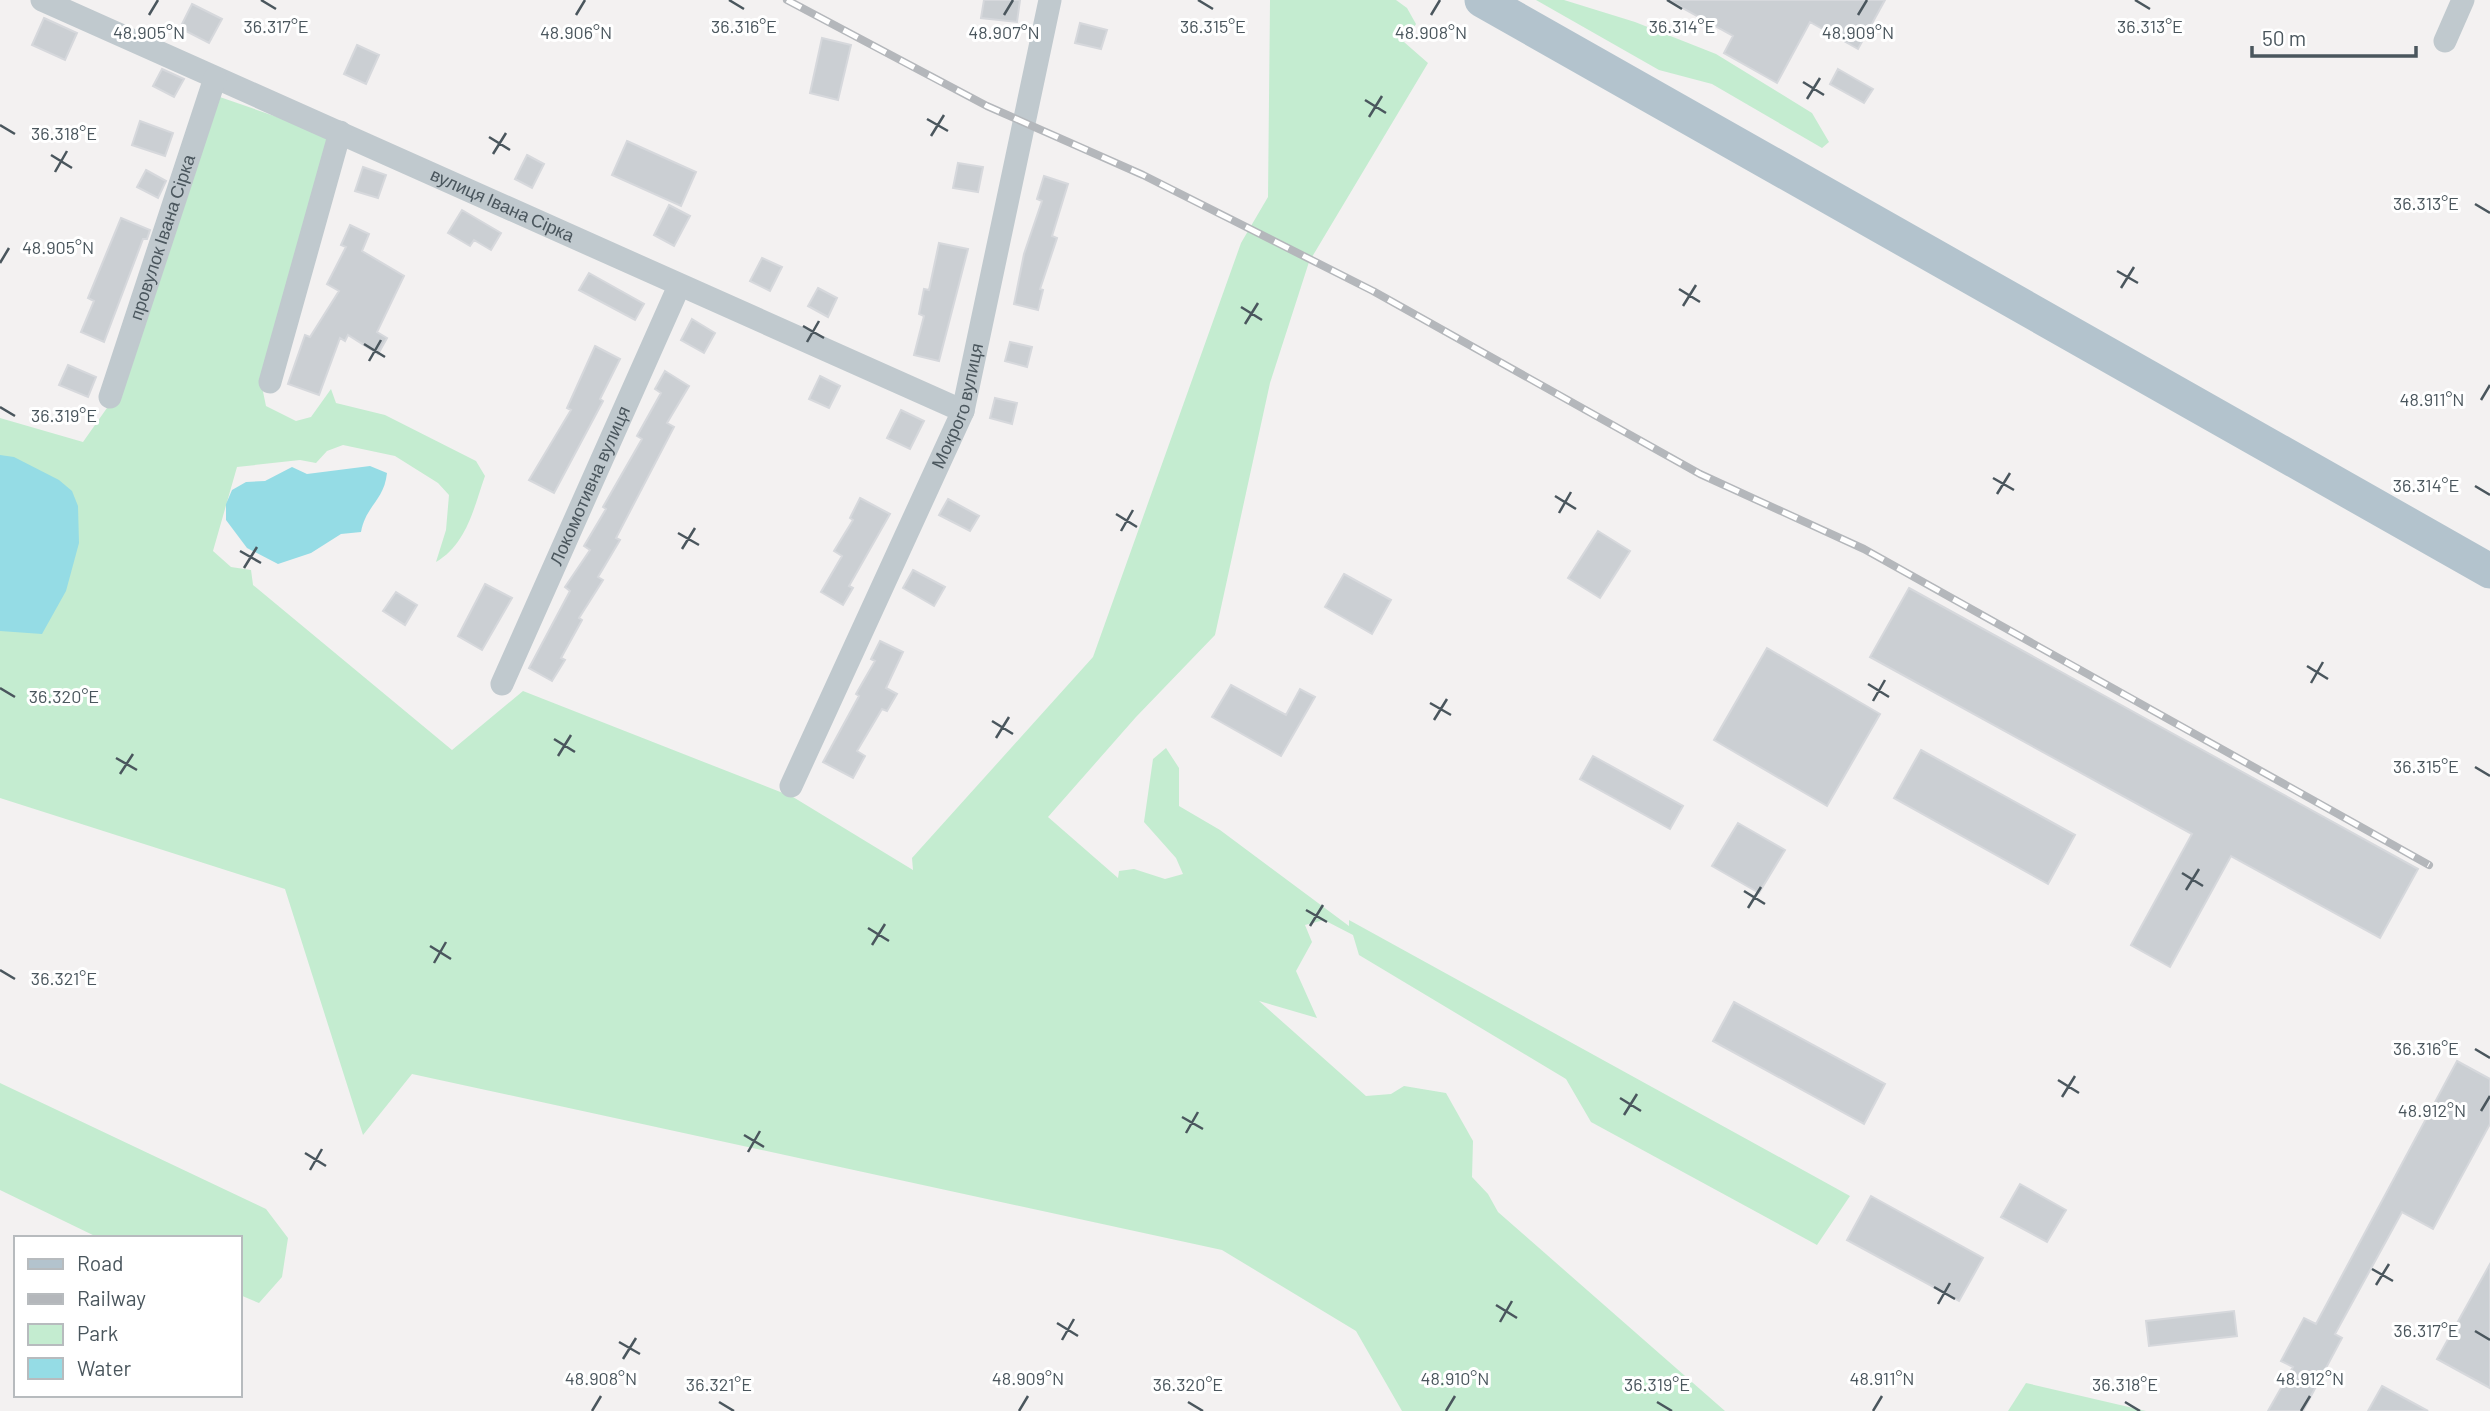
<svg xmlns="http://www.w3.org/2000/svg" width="2490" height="1411" viewBox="0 0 2490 1411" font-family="Barlow,sans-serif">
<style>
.green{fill:#c4ecd0}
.water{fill:#95dce5}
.building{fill:#cbcfd3;stroke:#d6d8dc;stroke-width:2}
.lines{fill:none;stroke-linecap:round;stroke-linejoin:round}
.minor{stroke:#c0c9ce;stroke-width:23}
.primary{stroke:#b3c3cd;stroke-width:35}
.rail-casing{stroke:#b4b7bb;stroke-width:8}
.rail{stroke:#fff;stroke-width:5;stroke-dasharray:16;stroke-linecap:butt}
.ticks{fill:none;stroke:#4a565d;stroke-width:2.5}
.labels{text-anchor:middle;stroke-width:6;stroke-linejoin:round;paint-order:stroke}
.street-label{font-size:18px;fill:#4a565d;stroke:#fff}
.ticks-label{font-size:18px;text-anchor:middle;fill:#4a565d;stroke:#fff;stroke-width:6;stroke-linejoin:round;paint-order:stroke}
</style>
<rect width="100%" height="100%" fill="#f3f1f1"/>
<path class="green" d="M1270,0H1396L1407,8L1416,24L1404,42L1428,63L1309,262L1270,383L1215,635L1136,717L1048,817L1118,878L1119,871L1134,869L1165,879L1183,874L1176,858L1144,822L1153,759L1166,748L1179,768V806L1220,830L1349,926V920L1850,1196L1817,1245L1591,1122L1566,1079L1359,955L1353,935L1324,920L1305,925L1312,942L1296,971L1317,1018L1259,1001L1366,1096L1391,1094L1404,1086L1446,1093L1473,1141L1472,1177L1488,1194L1498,1212L1725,1411H1402L1356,1331L1222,1250L412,1074L363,1135L285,889L0,798V418L83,442L114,398L214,95L332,136L261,382L266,406L296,421L311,417L331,389L336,403L385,415L476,461L485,476C474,507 467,544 436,562L446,530L449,495L438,483L395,456L343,445L327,451L316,463L300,460L237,467L213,551L231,567L251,570L253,585L452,750L523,691L793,797L913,870L912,858L1093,657L1241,243L1268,197Z
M1536,0H1564L1635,22L1716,54L1812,113L1829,142L1822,148L1712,84L1659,70Z
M0,1083L266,1209L288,1238L282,1277L259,1303L240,1295V1238H99L0,1190Z
M2026,1383L2146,1411H2008Z"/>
<path class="water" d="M0,455L14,457L59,480L72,491L78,506L79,543L66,591L42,634L0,631Z
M370,466L387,473C384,501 366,505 361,532L341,534L311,553L278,564L247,548L226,520V504L232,490L246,482L265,481L292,467L307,474Z"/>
<path class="building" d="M984,0H1020L1017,22L981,18Z
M1668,0H1885L1858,49L1810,22L1777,83L1724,53L1733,36Z
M192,4L222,19L209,43L180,28Z
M44,18L77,33L65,60L32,45Z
M1080,23L1107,30L1101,49L1075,43Z
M822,38L851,45L838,100L810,93Z
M357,45L379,55L366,84L344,74Z
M162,69L184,79L174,97L153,86Z
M1838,69L1873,89L1864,103L1830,84Z
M140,121L173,133L165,156L132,145Z
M627,141L696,172L681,206L612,175Z
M527,155L544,164L532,188L515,179Z
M958,163L983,167L978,192L953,188Z
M363,167L386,175L378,198L355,191Z
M146,170L166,181L158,198L137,187Z
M1044,176L1068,184L1052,236L1057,238L1040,289L1043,290L1038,310L1014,304L1024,254L1042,201L1037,199Z
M669,205L690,216L674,246L654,235Z
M462,210L501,233L491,250L474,240L470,246L448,233Z
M121,218L150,230L147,239H143L104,342L81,332L94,301L88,298Z
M350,225L369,234L362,251L404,276L377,332L387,338L378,354L348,335L345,341L340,338L319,395L288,384L305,335L310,337L339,291L327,284L346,247L341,245Z
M939,243L968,249L939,361L914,355L924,316L919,314L924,289L929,290Z
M762,258L782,267L770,291L750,281Z
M589,273L644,304L635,320L579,290Z
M818,288L837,298L828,317L808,306Z
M692,319L715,333L704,353L681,340Z
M1010,342L1032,347L1027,367L1005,361Z
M595,346L620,359L600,399L603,401L554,493L529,480L571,410L567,408Z
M68,365L96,377L88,397L59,385Z
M665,371L689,386L667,423L674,427L616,538L620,540L598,577L603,580L579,618L582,620L561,658L565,660L552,681L529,668L570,591L565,587L590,550L584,546L606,509L603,507L642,439L637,436L661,393L655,389Z
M820,376L840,386L829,408L809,399Z
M995,398L1017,403L1012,424L990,418Z
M901,410L924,421L910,449L887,438Z
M860,498L890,514L849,586L853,588L843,605L821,592L842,556L834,551L853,520L850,518Z
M948,499L979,516L970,531L939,515Z
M1598,531L1630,551L1600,598L1568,578Z
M913,570L945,587L934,606L903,588Z
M1344,574L1391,600L1372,634L1325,607Z
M485,584L512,598L482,650L458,636Z
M1909,588L2418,869L2380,938L2231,856L2170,967L2131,945L2192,834L1870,657Z
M396,592L417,605L405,625L383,611Z
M880,641L903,652L886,688L897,694L887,711L882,709L857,751L865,756L853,778L823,762L859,696L856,694L875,661L871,659Z
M1767,648L1880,714L1827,806L1714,740Z
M1231,685L1286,715L1300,689L1315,697L1281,756L1212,717Z
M1921,750L2075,835L2048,884L1894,798Z
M1593,756L1683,806L1670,829L1580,779Z
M1738,823L1785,850L1759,893L1712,866Z
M1734,1002L1885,1084L1864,1124L1713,1041Z
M2457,1061L2490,1079V1124L2433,1229L2402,1212L2335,1334L2342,1338L2303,1411H2268L2293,1367L2281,1361L2304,1318L2316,1324Z
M2020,1184L2066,1210L2047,1242L2001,1217Z
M1871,1196L1983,1258L1959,1301L1847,1240Z
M2490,1264V1388L2437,1359Z
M2234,1311L2237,1336L2149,1346L2146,1321Z
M2382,1386L2428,1411H2368Z"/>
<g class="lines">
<g class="minor">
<path id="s1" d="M42,0L963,411"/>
<path d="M2445,41L2463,0"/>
<path d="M270,382L340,132"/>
<path id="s2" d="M110,397L215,78"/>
<path id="s3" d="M502,684L679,286"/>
<path id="s4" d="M791,786L963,411L1050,0"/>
</g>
<path class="primary" d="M1482,0L2490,571"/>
<g class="rail-casing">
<path id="rail" d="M787,0L987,106L1143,175L1373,291L1700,474L1864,549L2429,865"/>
</g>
<use href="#rail" class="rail"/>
</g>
<path class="ticks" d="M261,0L276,9M729,0L744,9M1198,0L1213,9M1667,0L1682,9M2135,0L2150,9M149,15L158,0M576,15L585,0M1004,15L1013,0M1431,15L1440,0M1858,15L1867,0M1803,82L1824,95M1807,99L1820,78M1365,100L1386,113M1369,117L1382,96M927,119L948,131M0,125L15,134M931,136L944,115M489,137L510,150M493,154L506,133M51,155L72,168M55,172L67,151M2475,204L2490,213M0,263L9,248M2117,271L2138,283M2121,288L2134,267M1679,289L1700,302M1683,306L1696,285M1241,307L1262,320M1245,324L1258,303M803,326L824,338M807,342L819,321M364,344L385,357M369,361L381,340M2481,400L2490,385M0,407L15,416M1993,478L2014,490M2475,486L2490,495M1997,494L2010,473M1555,496L1576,509M1559,513L1571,492M1116,514L1137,527M1121,531L1133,510M678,533L699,545M682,549L695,528M240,551L261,563M244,568L257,547M2307,666L2328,679M2311,683L2323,662M1868,684L1889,697M0,688L15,697M1873,701L1885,680M1430,703L1451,715M1434,720L1447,699M992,721L1013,734M996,738L1009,717M554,739L575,752M558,756L571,735M116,758L137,770M2475,767L2490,776M120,774L133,754M2182,873L2203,886M2186,890L2199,869M1744,891L1765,904M1748,908L1761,887M1306,910L1327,922M1310,926L1323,905M868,928L889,941M872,945L885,924M430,946L451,959M434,963L446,942M0,970L15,979M2475,1049L2490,1058M2058,1080L2079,1093M2062,1097L2075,1076M1620,1098L1641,1111M2481,1111L2490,1096M1624,1115L1637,1094M1182,1117L1203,1129M1186,1133L1198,1112M744,1135L764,1147M748,1152L760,1131M305,1153L326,1166M310,1170L322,1149M2372,1269L2393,1281M2376,1285L2389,1264M1934,1287L1955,1299M1938,1304L1950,1283M1496,1305L1517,1318M1500,1322L1512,1301M1057,1323L1078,1336M2475,1331L2490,1340M1062,1340L1074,1319M619,1342L640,1354M623,1359L636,1338M719,1402L734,1411M1188,1402L1203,1411M1657,1402L1672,1411M2125,1402L2140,1411M592,1411L601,1396M1019,1411L1028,1396M1446,1411L1455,1396M1873,1411L1882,1396M2301,1411L2310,1396"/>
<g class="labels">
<g class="street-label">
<text dy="6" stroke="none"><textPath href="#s1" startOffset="504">вулиця Івана Сірка</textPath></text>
<text dy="6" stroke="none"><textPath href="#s2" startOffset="168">провулок Івана Сірка</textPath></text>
<text dy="6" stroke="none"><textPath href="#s4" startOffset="416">Мокрого вулиця</textPath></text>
<text dy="6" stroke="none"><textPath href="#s3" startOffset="217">Локомотивна вулиця</textPath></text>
</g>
</g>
<g class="ticks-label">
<text x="276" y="33">36.317°E</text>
<text x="744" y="33">36.316°E</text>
<text x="1213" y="33">36.315°E</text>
<text x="1682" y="33">36.314°E</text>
<text x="2150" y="33">36.313°E</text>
<text x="149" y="39">48.905°N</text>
<text x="1431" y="39">48.908°N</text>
<text x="576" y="39">48.906°N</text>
<text x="1004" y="39">48.907°N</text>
<text x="1858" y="39">48.909°N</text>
<text x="64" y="140">36.318°E</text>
<text x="2426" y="210">36.313°E</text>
<text x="58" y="254">48.905°N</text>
<text x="2432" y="406">48.911°N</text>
<text x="64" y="422">36.319°E</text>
<text x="2426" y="492">36.314°E</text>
<text x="64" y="703">36.320°E</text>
<text x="2426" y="773">36.315°E</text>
<text x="64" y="985">36.321°E</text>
<text x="2426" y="1055">36.316°E</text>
<text x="2432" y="1117">48.912°N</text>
<text x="2426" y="1337">36.317°E</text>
<text x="601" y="1385">48.908°N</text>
<text x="1028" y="1385">48.909°N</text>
<text x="1455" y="1385">48.910°N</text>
<text x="1882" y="1385">48.911°N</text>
<text x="2310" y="1385">48.912°N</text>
<text x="719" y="1391">36.321°E</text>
<text x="1188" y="1391">36.320°E</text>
<text x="1657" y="1391">36.319°E</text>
<text x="2125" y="1391">36.318°E</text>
</g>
<rect x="14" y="1236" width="228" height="161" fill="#ffffff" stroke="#b7bbbe" stroke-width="2"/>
<rect x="28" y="1259" width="35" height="10" fill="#b3c3cd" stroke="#b7bbbe" stroke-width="2"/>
<text x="77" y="1271" font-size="21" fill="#4a565d">Road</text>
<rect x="28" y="1294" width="35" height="10" fill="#b4b7bb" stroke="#b7bbbe" stroke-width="2"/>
<text x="77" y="1306" font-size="21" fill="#4a565d">Railway</text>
<rect x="28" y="1324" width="35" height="21" fill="#c4ecd0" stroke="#b7bbbe" stroke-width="2"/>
<text x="77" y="1341" font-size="21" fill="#4a565d">Park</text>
<rect x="28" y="1358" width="35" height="21" fill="#95dce5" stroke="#b7bbbe" stroke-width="2"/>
<text x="77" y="1376" font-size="21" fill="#4a565d">Water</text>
<path d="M2252 46v10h164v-10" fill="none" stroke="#4a565d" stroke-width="3.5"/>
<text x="2262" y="46" font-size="21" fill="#4a565d" stroke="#ffffff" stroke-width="5" paint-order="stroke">50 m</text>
</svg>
